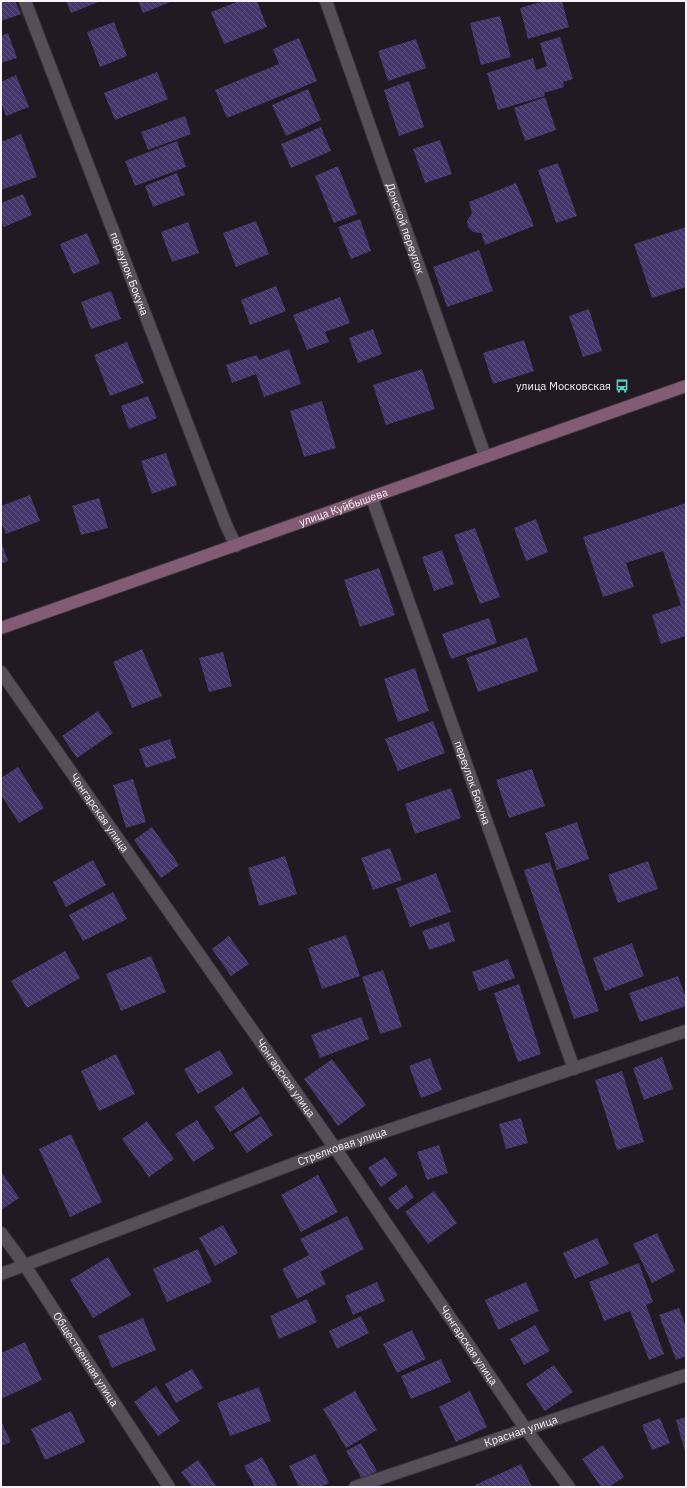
<svg xmlns="http://www.w3.org/2000/svg" width="687" height="1488" viewBox="0 0 687 1488" font-family="'IBM Plex Sans',sans-serif">
<style>
.building{fill:url(#building-back-hatch)}
.lines{fill:none;stroke-linecap:round;stroke-linejoin:round}
.minor-casing{stroke:#39343a;stroke-width:14}
.secondary-casing{stroke:#39343a;stroke-width:14}
.minor{stroke:#564e58;stroke-width:12}
.secondary{stroke:#835b75;stroke-width:12}
.labels{text-anchor:middle;stroke-width:3.5;stroke-linejoin:round;paint-order:stroke}
.street-label{font-size:11px;fill:#f7f2f7;stroke:#211a22}
.poi-label{font-size:11px;fill:#f7f2f7;stroke:#211a22;text-anchor:end}
</style>
<defs>
<pattern id="building-back-hatch" width="6" height="6" patternUnits="userSpaceOnUse"><rect width="6" height="6" fill="#44366a"/><path d="M-1 5l2 2M0 0l6 6M5-1l2 2" fill="none" stroke="#605480"/></pattern>
</defs>
<rect width="100%" height="100%" fill="#211a22"/>
<path class="building" d="M1,1H15L21,14L1,21Z
M66,1H101L71,13Z
M138,1H173L143,13Z
M239,1H257L267,27L224,44L211,12Z
M544,1H562L569,27L528,39L520,8Z
M500,16L511,57L481,65L470,23Z
M114,22L127,56L100,67L87,32Z
M8,33L17,58L1,63V36Z
M560,37L573,79L563,82L564,87L544,93L545,96L498,110L487,73L533,58L536,70L547,66L540,43Z
M299,38L317,81L227,118L215,90L279,64L273,49Z
M416,39L426,68L388,81L378,51Z
M157,72L168,99L115,120L104,93Z
M16,75L29,107L6,116L1,102V82Z
M409,81L424,127L399,136L384,90Z
M308,89L321,120L286,136L272,105Z
M545,97L556,130L525,141L514,108Z
M185,116L191,134L148,150L141,132Z
M321,127L331,151L291,168L281,144Z
M21,134L37,177L1,190V142Z
M440,140L452,174L425,183L413,149Z
M177,141L186,167L135,186L125,161Z
M558,163L577,216L556,223L538,170Z
M338,166L357,214L334,223L315,176Z
M177,173L185,195L153,207L145,186Z
M516,183L534,226L485,245L481,233L473,232L468,227L467,221L472,213L469,202Z
M23,194L32,215L4,227L1,221V203Z
M360,219L371,251L351,259L338,227Z
M256,221L269,254L236,267L223,233Z
M188,222L199,253L172,262L161,232Z
M686,227V287L652,298L634,244Z
M87,233L100,263L73,274L60,244Z
M479,250L493,291L447,307L433,267Z
M276,286L286,311L250,325L241,300Z
M111,291L121,319L91,329L81,302Z
M340,297L350,323L325,332L329,342L307,350L293,315Z
M589,309L602,351L583,357L569,316Z
M373,329L382,354L358,363L349,338Z
M524,340L534,371L493,384L483,353Z
M127,342L144,383L110,396L94,355Z
M289,349L301,384L264,397L256,374L232,383L226,365L257,355L259,360Z
M422,369L435,409L386,425L373,385Z
M148,396L157,418L129,429L121,406Z
M322,401L336,448L304,457L290,411Z
M166,453L177,485L152,494L141,461Z
M30,495L40,521L6,534L1,522V506Z
M99,498L108,528L81,535L72,506Z
M686,503V636L661,644L652,615L681,605L663,551L626,563L634,587L603,597L583,537Z
M536,519L548,552L526,561L514,528Z
M475,528L500,597L480,604L454,535Z
M1,541L8,561L1,564Z
M442,550L454,584L434,591L422,557Z
M379,568L395,615L360,627L344,580Z
M489,618L497,643L451,659L442,634Z
M527,637L538,671L478,692L466,658Z
M142,649L162,696L132,708L113,662Z
M223,652L232,686L209,692L199,658Z
M415,668L429,711L398,722L384,679Z
M98,711L113,733L77,758L62,736Z
M433,721L445,753L398,771L385,739Z
M170,739L176,758L146,768L139,749Z
M18,767L44,808L19,823L1,795V778Z
M532,769L545,806L509,818L496,780Z
M133,779L146,822L126,828L113,785Z
M451,788L461,818L415,834L405,804Z
M577,822L589,859L557,870L545,833Z
M152,827L179,865L161,878L134,840Z
M390,848L402,880L373,890L361,858Z
M285,856L297,894L259,906L248,868Z
M93,860L106,885L66,907L53,882Z
M648,861L658,889L618,903L608,875Z
M550,862L599,1011L574,1019L524,870Z
M436,873L451,912L410,927L396,888Z
M113,892L127,919L83,941L69,915Z
M449,922L455,941L429,950L422,931Z
M346,935L360,976L322,989L308,948Z
M229,936L249,964L231,976L212,949Z
M632,943L644,976L605,991L593,958Z
M65,951L80,978L27,1008L11,981Z
M151,956L166,992L121,1011L106,974Z
M508,959L515,978L479,991L472,972Z
M383,970L402,1027L380,1034L362,977Z
M678,976L686,998V1006L640,1022L629,993Z
M519,984L541,1054L518,1062L494,993Z
M361,1017L369,1039L320,1058L311,1035Z
M220,1050L233,1074L198,1094L184,1069Z
M116,1054L135,1094L99,1111L81,1071Z
M662,1057L673,1089L644,1100L633,1068Z
M430,1058L442,1090L421,1098L409,1066Z
M332,1059L366,1105L338,1126L304,1079Z
M622,1071L644,1142L617,1150L595,1080Z
M243,1087L260,1113L230,1132L214,1107Z
M261,1116L273,1135L247,1153L234,1134Z
M521,1118L528,1143L506,1149L499,1124Z
M197,1120L215,1148L193,1162L175,1134Z
M147,1121L174,1159L149,1177L122,1139Z
M71,1134L102,1202L70,1217L39,1149Z
M439,1145L448,1173L427,1180L417,1152Z
M385,1157L398,1175L381,1187L368,1168Z
M1,1171L19,1198L1,1210Z
M318,1175L338,1212L301,1232L281,1195Z
M406,1185L414,1197L397,1210L388,1198Z
M434,1191L457,1223L428,1244L405,1212Z
M347,1216L364,1249L320,1272L326,1284L297,1299L282,1269L309,1255L300,1239Z
M223,1225L238,1253L215,1266L199,1238Z
M657,1233L675,1271L652,1283L633,1244Z
M597,1238L609,1264L575,1279L563,1253Z
M198,1249L212,1282L167,1302L153,1269Z
M108,1257L131,1295L93,1318L70,1280Z
M639,1263L653,1302L646,1305L664,1354L649,1360L630,1311L604,1321L589,1282Z
M377,1282L385,1301L353,1315L345,1296Z
M526,1282L539,1311L498,1330L485,1300Z
M307,1299L317,1322L279,1339L270,1316Z
M679,1308L686,1327V1356L676,1360L659,1315Z
M361,1316L369,1333L337,1349L329,1331Z
M143,1318L156,1350L112,1368L98,1336Z
M535,1325L550,1351L524,1365L510,1339Z
M412,1330L426,1359L397,1373L383,1344Z
M25,1342L42,1380L1,1399V1353Z
M441,1359L451,1382L411,1399L401,1376Z
M554,1365L573,1392L545,1411L526,1384Z
M192,1369L203,1388L176,1403L165,1384Z
M156,1386L180,1421L158,1436L134,1402Z
M259,1387L271,1421L230,1436L217,1403Z
M355,1391L377,1430L346,1448L323,1409Z
M470,1391L487,1427L456,1442L439,1407Z
M71,1411L85,1442L45,1460L31,1429Z
M686,1417V1455L676,1420Z
M660,1418L670,1443L652,1450L642,1425Z
M1,1421L11,1442L1,1446Z
M361,1443L377,1471L362,1479L346,1451Z
M603,1445L624,1477L609,1487H601L582,1459Z
M315,1454L329,1483L320,1487H299L289,1466Z
M262,1457L278,1487H255L244,1466Z
M198,1460L217,1487H192L181,1472Z
M521,1464L532,1487H476L475,1485Z"/>
<g class="lines">
<g class="minor-casing">
<g id="minor">
<path id="s1" d="M25,1L226,525L236,546"/>
<path id="s2" d="M326,1L485,456"/>
<path id="s3" d="M372,498L574,1069"/>
<path id="s4" d="M1,672L335,1148L525,1428L569,1487"/>
<path id="s5" d="M1,1233L24,1264L169,1487"/>
<path id="s6" d="M1,1274L335,1148L686,1031"/>
<path id="s7" d="M355,1487L686,1375"/>
</g>
</g>
<g class="secondary-casing">
<g id="secondary">
<path id="s8" d="M1,628L686,386"/>
</g>
</g>
<use href="#minor" class="minor"/>
<use href="#secondary" class="secondary"/>
</g>
<defs>
<g id="bus-bare" transform="scale(1.08)"><path d="M-5-6H5V4H4V6H2V4H-2V6H-4V4H-5ZM-3.5-4V0h7V-4ZM-3.5 1.2v1.5H-2V1.2ZM2 1.2v1.5H3.5V1.2Z" fill="#56cec4" stroke="#211a22" stroke-width="2.5" paint-order="stroke"/></g>
</defs>
<g fill-rule="evenodd">
<use href="#bus-bare" x="622" y="386"/>
</g>
<g class="labels">
<g class="street-label">
<text dy="4" stroke="none"><textPath href="#s2" startOffset="241">Донской переулок</textPath></text>
<text dy="4" stroke="none"><textPath href="#s1" startOffset="292">переулок Бокуна</textPath></text>
<text dy="4" stroke="none"><textPath href="#s8" startOffset="363">улица Куйбышева</textPath></text>
<text dy="4" stroke="none"><textPath href="#s3" startOffset="302">переулок Бокуна</textPath></text>
<text dy="4" stroke="none"><textPath href="#s4" startOffset="172">Чонгарская улица</textPath></text>
<text dy="4" stroke="none"><textPath href="#s4" startOffset="496">Чонгарская улица</textPath></text>
<text dy="4" stroke="none"><textPath href="#s6" startOffset="364">Стрелковая улица</textPath></text>
<text dy="4" stroke="none"><textPath href="#s4" startOffset="820">Чонгарская улица</textPath></text>
<text dy="4" stroke="none"><textPath href="#s5" startOffset="152">Общественная улица</textPath></text>
<text dy="4" stroke="none"><textPath href="#s7" startOffset="175">Красная улица</textPath></text>
</g>
<g class="poi-label">
<text x="611" y="390">улица Московская</text>
</g>
</g>
<rect width="687" height="1488" fill="none" stroke="#f7f2f7" stroke-width="4"/>
</svg>
